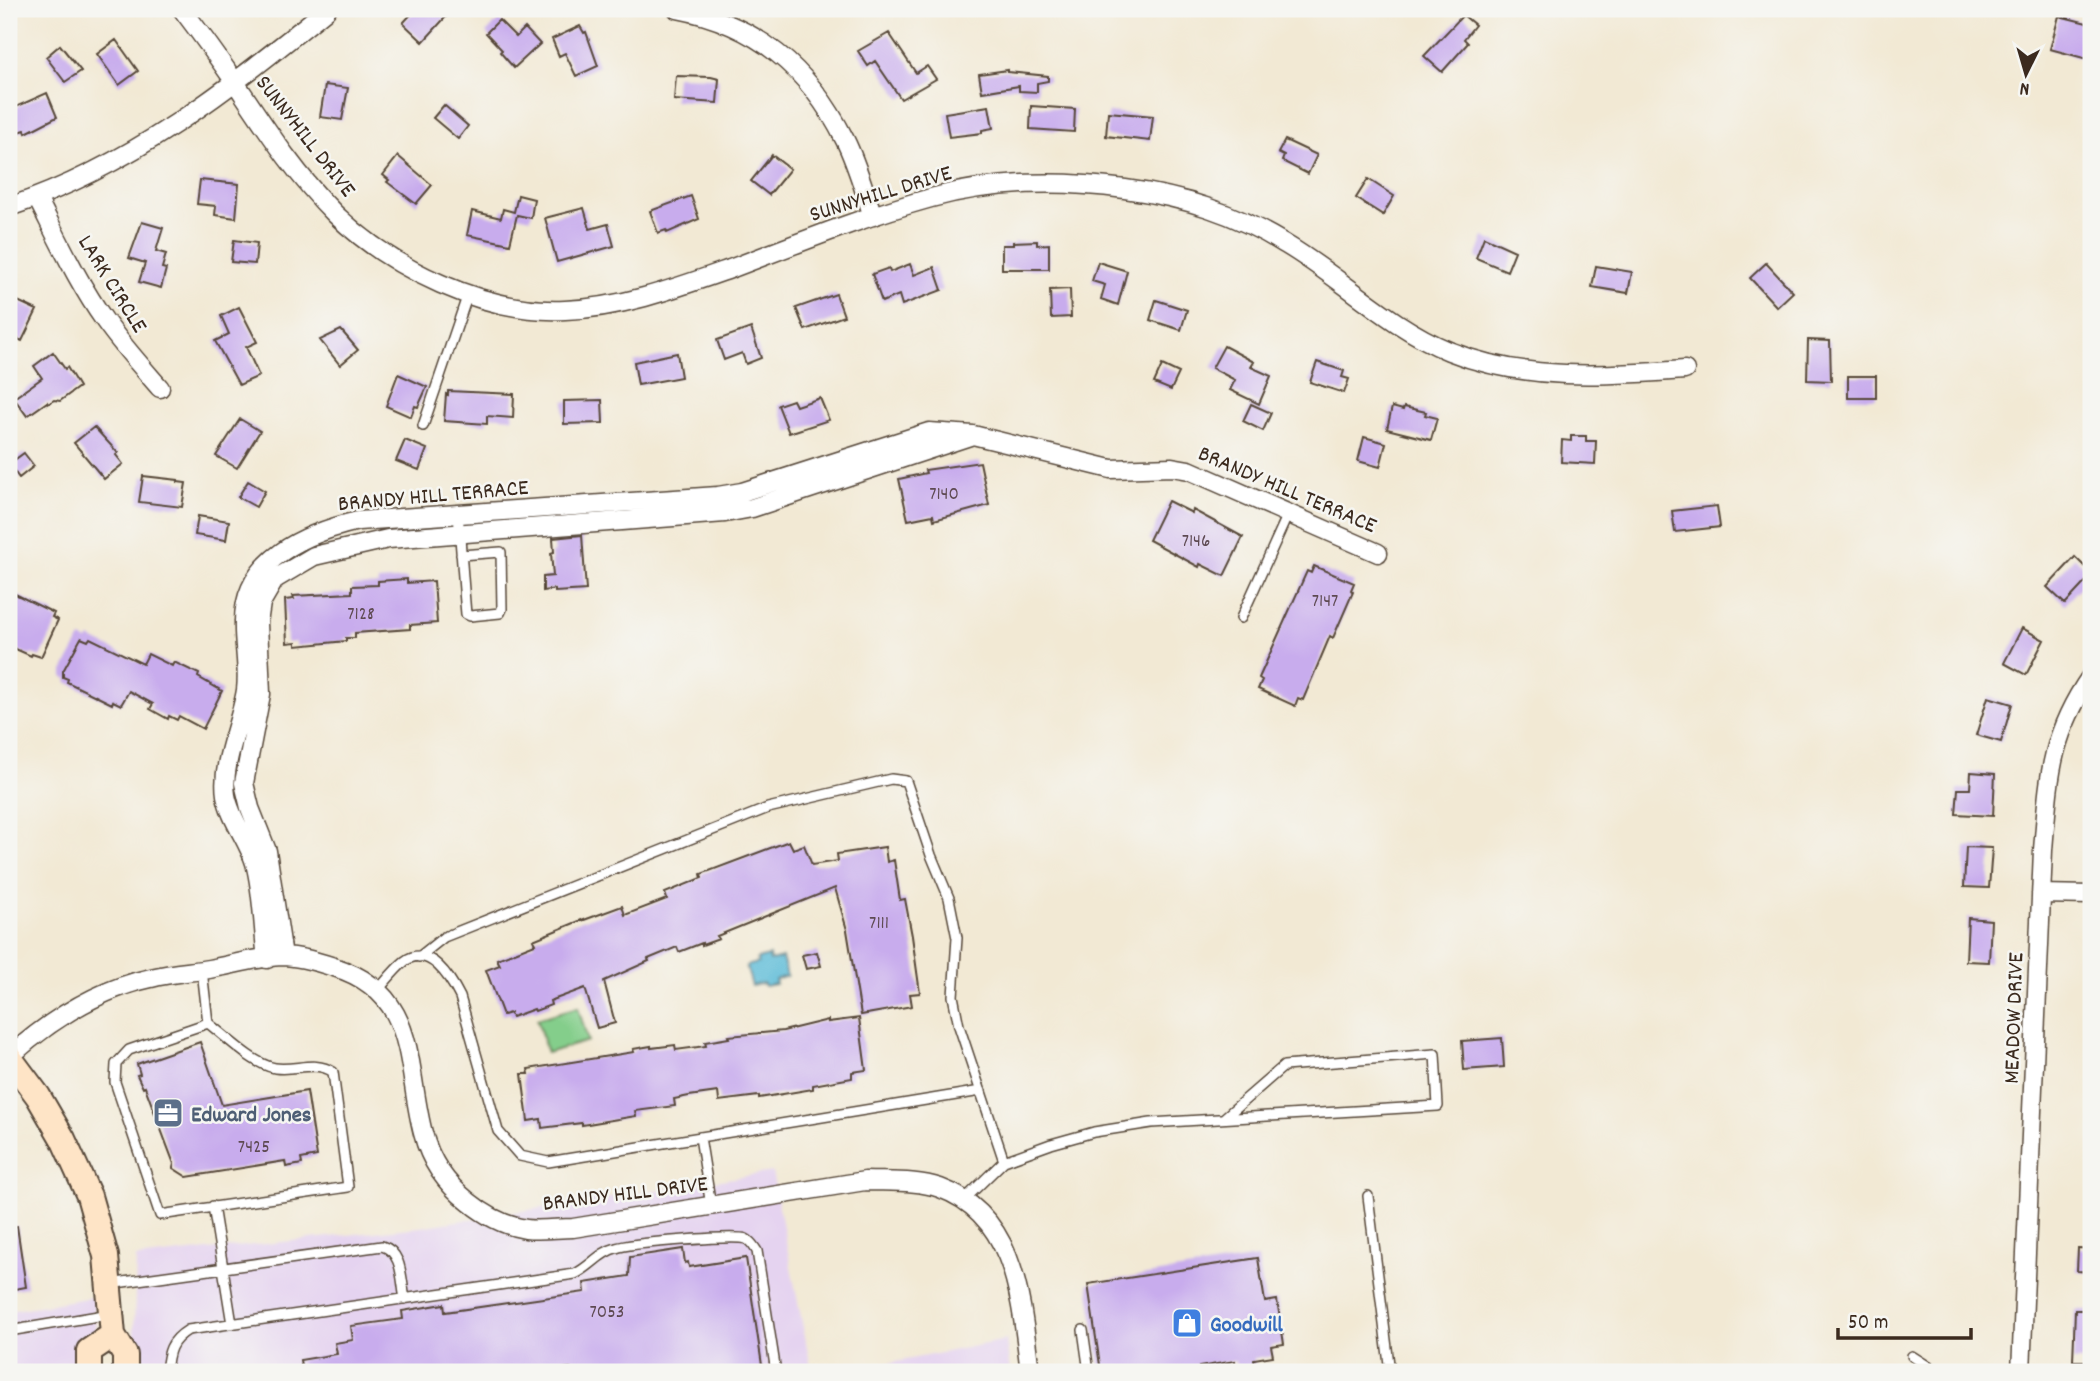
<svg xmlns="http://www.w3.org/2000/svg" width="2100" height="1381" viewBox="0 0 2100 1381" font-family="Dekko,sans-serif">
<style>
.built{fill:#e5d3f0}
.green{fill:#84ce8b;stroke:#607c54;stroke-width:2}
.water{fill:#59bad7;stroke:#4a727a;stroke-width:2}
.building{fill:#c8aced}
.lines{fill:none;stroke-linecap:round;stroke-linejoin:round}
.lane-casing{stroke:#564739;stroke-width:12}
.street-casing{stroke:#564739;stroke-width:21}
.secondary-casing{stroke:#564739;stroke-width:28}
.lane{stroke:#fff;stroke-width:9}
.street{stroke:#fff;stroke-width:18}
.secondary{stroke:#fee4c6;stroke-width:24}
.labels{text-anchor:middle;stroke-width:5;stroke-linejoin:round;paint-order:stroke}
.number-label{font-size:19px;fill:#5e4a52}
.street-label{font-size:23px;fill:#3b2a1e;stroke:#f6f6f2}
.service-label{font-size:23px;font-weight:bold;fill:#4e5e75;stroke:#f6f6f2;text-anchor:start}
.shop-label{font-size:23px;font-weight:bold;fill:#366cbe;stroke:#f6f6f2;text-anchor:start}
</style>
<rect width="100%" height="100%" fill="#f6f6f2"/>
<filter id="ink" filterUnits="userSpaceOnUse"><feTurbulence type="fractalNoise" baseFrequency=".0143" numOctaves="2"/><feDisplacementMap in="SourceGraphic" scale="14" xChannelSelector="R" yChannelSelector="G"/><feConvolveMatrix kernelMatrix="1 2 1 2 8 2 1 2 1" color-interpolation-filters="sRGB"/></filter>
<filter id="wash" filterUnits="userSpaceOnUse"><feTurbulence type="fractalNoise" baseFrequency=".00686" numOctaves="4" result="noise"/><feDisplacementMap in="SourceGraphic" scale="28" xChannelSelector="R" yChannelSelector="G"/><feGaussianBlur stdDeviation="1.57" result="paint"/><feColorMatrix in="noise" values="0 0 0 0 0 0 0 0 0 0 0 0 0 0 0 0 0 1.4 0 .05"/><feComposite in="paint" operator="in"/></filter>
<g filter="url(#wash)">
<rect width="100%" height="100%" fill="#f2e9d4"/>
<path class="built" d="M772,1172L812,1372H133L136,1258L420,1227Z
M93,1297L100,1372H9V1311Z
M1006,1340L1010,1372H845Z"/>
<path class="green" d="M578,1007L588,1041L547,1053L537,1019Z"/>
<path class="water" d="M769,956L770,961L782,958L787,976L775,980L776,984L765,986L763,983L752,986L746,966L758,963L757,959Z"/>
<g id="blocks">
<path class="building" d="M416,9H453L423,42L403,23Z
M1463,15L1475,25L1464,39L1468,43L1442,72L1424,56Z
M2059,16L2091,24V60L2050,49Z
M499,20L516,37L525,28L540,44L514,68L500,52L502,50L486,33Z
M580,26L584,33L586,32L598,66L576,76L565,53L559,56L552,39Z
M889,33L916,73L927,66L936,79L901,99L875,61L868,66L858,51Z
M116,40L138,71L119,85L97,54Z
M60,45L81,71L65,82L46,57Z
M1008,70V72L1048,76V81L1037,83V92L1019,91V86L982,92L979,74Z
M676,76L711,77L719,79L717,103L674,100Z
M325,85L348,88L342,120L320,117Z
M47,93L57,117L26,133L25,130L9,135V110Z
M444,105L468,126L458,139L433,118Z
M989,106L993,128L982,130V133L949,137L945,113Z
M1031,106L1075,109L1074,132L1030,129Z
M1108,112L1153,116L1150,141L1106,136Z
M1285,140L1317,155L1308,174L1282,161L1284,156L1278,153Z
M772,155L790,169L769,195L751,181Z
M398,156L432,185L416,204L387,182L389,180L383,175Z
M1368,179L1394,196L1383,215L1356,198Z
M200,180L239,184L236,218L215,215L216,206L197,204Z
M518,195L534,199L531,218L517,215L510,244L467,235L472,211L501,218L503,209L514,212Z
M691,196L699,219L667,233L666,230L658,233L650,211Z
M584,208L590,229L608,224L614,246L557,262L545,218Z
M142,222L163,228L156,251L166,254L162,268L166,269L161,288L139,282L145,263L129,258Z
M1484,237L1515,251L1507,271L1476,258Z
M234,240L257,243L255,264L231,262Z
M1037,241V245L1049,244V269H1002V245H1013V242Z
M1098,262L1127,271L1118,305L1101,299L1105,285L1092,281Z
M1766,263L1793,292L1777,307L1750,278Z
M910,264L914,275L934,267L942,290L902,305L899,295L882,302L872,274L889,268L890,272Z
M1596,266L1632,272L1628,293L1592,287Z
M1070,289L1071,317L1051,318L1050,290Z
M836,294L844,316L805,330L796,308Z
M9,297L37,310L22,341L9,335Z
M1156,300L1187,310L1181,330L1150,320Z
M239,307L257,342L246,347L259,376L239,385L215,341L229,334L221,316Z
M751,328L761,358L746,364L742,353L724,360L717,340Z
M341,330L358,350L340,365L320,340Z
M1808,340L1830,341L1831,381L1807,380Z
M1224,346L1254,362L1251,367L1271,376L1259,404L1230,390L1235,380L1212,368Z
M53,352L65,369L67,367L79,387L60,401L54,400L48,404L47,402L27,416L14,398L42,378L34,366Z
M677,353L681,377L638,385L634,362Z
M1317,362L1344,371L1342,377L1349,379L1344,393L1310,382Z
M1162,365L1179,373L1171,390L1154,383Z
M398,374L427,387L418,407L415,406L411,417L386,406Z
M1848,376H1876V398H1848Z
M448,391L514,394L513,418L487,416V424L444,421L446,394L448,395Z
M820,398L829,420L789,433L778,405L793,400L796,406Z
M602,400L603,423L564,424V401Z
M1251,404L1271,413L1263,431L1243,421Z
M1392,407L1403,410L1404,407L1426,412L1425,415L1437,418L1431,440L1387,429Z
M240,419L260,431L237,468L216,456Z
M94,427L118,453L116,455L123,464L104,479L74,443Z
M1571,436H1586V441H1596L1595,464L1561,462L1562,440L1571,441Z
M1364,437L1386,443L1380,467L1358,461Z
M405,440L427,449L419,470L396,461Z
M24,453L34,466L19,478L9,464Z
M980,462L989,505L934,520L933,515L908,520L899,479L926,473L925,470Z
M143,476L178,480V482L186,483L182,507L139,502Z
M248,481L265,491L256,507L238,497Z
M1168,501L1192,513L1193,510L1243,537L1224,576L1200,564L1199,567L1149,540Z
M1717,506L1720,527L1675,532L1672,511Z
M198,516L229,521L226,540L195,535Z
M582,535L586,590L555,592V589L543,591V577L553,576L551,553L554,552L553,538Z
M2075,557L2091,573V576L2065,604L2047,587Z
M1314,566L1354,583L1351,590L1353,592L1333,638L1330,636L1303,700L1298,698L1295,706L1258,689L1262,680L1259,678L1307,571L1311,573Z
M407,579V583L434,581L437,623L410,625V629L355,633V638H346V641L296,646V642L287,643L285,600L294,599L293,596L352,593V586L378,585V581Z
M9,591L54,613L52,617L58,620L41,657L32,654L31,656L9,646Z
M2022,628L2044,640L2026,675L2004,663Z
M81,638L88,641L90,638L143,664L148,654L172,666L174,662L199,674L198,677L222,691L203,729L179,716L177,720L169,716L168,719L150,709L153,704L129,691L121,705L113,701L112,704L67,682L68,679L63,677V671Z
M1988,697L2012,704L2001,742L1976,735Z
M1971,772L1995,774L1993,816L1956,814L1958,789H1970Z
M789,841L793,849L804,845L812,865L838,861L837,854L885,847L887,862L894,860L900,900L905,899L912,936L920,993L910,994L912,1006L861,1015L847,930L835,888L717,936L719,939L702,945V943L679,952L677,947L648,959L649,961L604,981L615,1023L597,1028L585,988L550,1001L551,1005L535,1011L534,1009L512,1017L510,1013L503,1015L486,970L500,965L497,959L535,944L533,940L584,919V920L622,906L625,915L667,899L665,893L702,878L701,874Z
M1966,847L1992,848L1989,888L1964,887Z
M1968,918L1991,920L1989,962L1966,961Z
M817,952L821,966L806,969L802,955Z
M859,1018L866,1070L852,1072V1078L813,1085V1089L759,1098V1096L719,1101L718,1092L689,1096L674,1099L675,1106L635,1111L636,1116L582,1125V1123L542,1128L541,1119L528,1121L522,1074H529L528,1069L634,1052L633,1049L651,1046V1048L675,1045L676,1050L706,1046L705,1042L729,1038L728,1036L783,1031L828,1020V1022Z
M1502,1038L1504,1067L1464,1070L1462,1041Z
M200,1042L222,1105L307,1091L317,1156L301,1159L302,1164L286,1167L285,1161L187,1177L173,1168L174,1164L145,1087L143,1088L137,1075L140,1074L137,1064Z
M17,1226L26,1287L9,1290V1227Z
M2078,1248L2091,1249V1272L2077,1271Z
M683,1249L685,1263L688,1262L689,1267L746,1258L763,1372H576L570,1368L540,1372H302L300,1360L337,1354L335,1343L353,1340L351,1326L403,1319L402,1311L444,1304L445,1312L585,1292L584,1283L629,1276L630,1257Z
M1258,1258L1265,1302L1277,1300L1284,1344L1271,1346L1273,1356L1254,1359L1256,1372H1236L1235,1361L1199,1367L1200,1372H1101L1088,1284Z
M2075,1310H2091V1361H2073Z"/>
</g>
</g>
<g filter="url(#ink)">
<use href="#blocks" fill-opacity="0" stroke="#564739" stroke-width="2"/>
<g class="lines">
<g class="lane-casing">
<path id="lane" d="M423,426L468,294
M458,514C461,547 463,581 466,614L470,616L500,613L502,609L501,552L461,555
M1241,618L1288,514
M419,957L444,937L768,808L891,779L906,781L931,855L949,898L957,938L953,996L959,1026L1004,1161
M202,970L208,1023C225,1036 254,1065 275,1068C296,1071 315,1060 333,1072L348,1187L160,1215L115,1082L116,1064L129,1050L208,1023
M377,991C386,981 395,969 405,961C429,943 451,979 460,997L498,1131L520,1156L548,1162L981,1091
M700,1137L711,1206
M1368,1196L1390,1372
M965,1199L1004,1161L1051,1144L1094,1132L1151,1123L1438,1106L1435,1054L1284,1066L1224,1118
M213,1206L232,1324
M109,1284L382,1246C403,1252 401,1280 405,1299
M1083,1330L1089,1372
M9,1331L110,1314
M1912,1356L1937,1372
M166,1372C168,1352 170,1341 188,1330L575,1274C590,1267 600,1252 616,1248C630,1243 736,1235 746,1239C752,1242 754,1247 757,1251L776,1372"/>
</g>
<g class="street-casing">
<path id="street" d="M182,9C201,34 219,59 237,85C267,130 296,175 335,214C365,243 402,267 441,284C480,301 523,312 565,310C622,308 676,288 730,269C796,244 862,217 931,198C993,181 1062,180 1125,189C1184,197 1235,213 1285,244C1341,277 1388,326 1449,351C1523,381 1606,376 1685,370
M677,9C756,24 809,68 845,140C857,164 864,191 873,216
M37,198C58,239 78,283 105,321C122,345 141,366 160,388
M9,207C130,167 229,89 327,9
M973,435L1111,469L1172,467L1189,470L1378,553
M2041,894L2091,895
M267,959C263,929 263,892 255,863C248,840 230,819 226,795C221,763 241,723 246,690C249,667 243,644 244,621C244,559 306,533 358,521L718,496L742,492L929,432L973,435L752,508L725,513L388,539L314,556L275,579L261,603L258,623L261,694L244,783L250,808L267,851L283,956
M9,1057C50,1020 96,990 151,978C170,973 190,972 209,969C232,965 258,957 282,956C299,956 318,962 334,967C419,993 405,1065 423,1133C430,1161 446,1184 469,1202C485,1215 505,1226 526,1229C541,1231 558,1228 573,1228L865,1181C890,1182 917,1180 940,1188C1017,1216 1021,1303 1030,1372
M2021,1372L2043,850C2049,779 2049,737 2091,676"/>
</g>
<g class="secondary-casing">
<path id="secondary" d="M9,1057L38,1096L63,1139L89,1196L106,1256L113,1335L125,1355V1372
M89,1372V1351L113,1335"/>
</g>
<use href="#lane" class="lane"/>
<use href="#street" class="street"/>
<use href="#secondary" class="secondary"/>
</g>
</g>
<defs>
<g id="office-square" transform="scale(1.575)"><rect x="-9" y="-9" width="18" height="18" rx="4" fill="#5c6f8a" stroke="#f6f6f2"/><path d="M-6-3h4V-5.5h4V-3h4V5H-6ZM-1-4.5V-3h2v-1.5ZM-6 0V1H6V0Z" fill="#fff"/></g>
<g id="shop-square" transform="scale(1.575)"><rect x="-9" y="-9" width="18" height="18" rx="4" fill="#3f7fe0" stroke="#f6f6f2"/><path d="M-5-2.5h2.3a2.7 3.5 0 0 1 5.4 0H5L5.5 6h-11ZM-1.5-2.5h3a1.5 2.3 0 0 0-3 0Z" fill="#fff"/></g>
</defs>
<g fill-rule="evenodd">
<use href="#office-square" x="168" y="1113"/>
<use href="#shop-square" x="1187" y="1323"/>
</g>
<g class="labels">
<g class="number-label">
<text x="944" y="499">7140</text>
<text x="1196" y="546">7146</text>
<text x="1325" y="606">7147</text>
<text x="361" y="619">7128</text>
<text x="879" y="928">7111</text>
<text x="254" y="1152">7425</text>
<text x="607" y="1317">7053</text>
</g>
<g class="street-label">
<text transform="translate(307 135) rotate(52)" y="8">SUNNYHILL DRIVE</text>
<text transform="translate(880 192) rotate(-17)" y="8">SUNNYHILL DRIVE</text>
<text transform="translate(114 283) rotate(58)" y="8">LARK CIRCLE</text>
<text transform="translate(1288 488) rotate(23)" y="8">BRANDY HILL TERRACE</text>
<text transform="translate(433 494) rotate(-5)" y="8">BRANDY HILL TERRACE</text>
<text transform="translate(2012 1018) rotate(-88)" y="8">MEADOW DRIVE</text>
<text transform="translate(625 1192) rotate(-7)" y="8">BRANDY HILL DRIVE</text>
</g>
<g class="service-label">
<text x="191" y="1121">Edward Jones</text>
</g>
<g class="shop-label">
<text x="1210" y="1331">Goodwill</text>
</g>
</g>
<rect width="2100" height="1381" fill="none" stroke="#f6f6f2" stroke-width="35"/>
<g transform="translate(2026 74) rotate(185)" stroke="#f6f6f2" stroke-width="5" paint-order="stroke">
<path d="M0-5L12 26L0 18L-12 26Z" fill="#3b2a1e"/>
<text y="-10" font-size="19" font-weight="bold" text-anchor="middle" fill="#3b2a1e">N</text>
</g>
<path d="M1838 1328v10h133v-10" fill="none" stroke="#3b2a1e" stroke-width="3.5"/>
<text x="1848" y="1328" font-size="21" fill="#3b2a1e" stroke="#f6f6f2" stroke-width="5" paint-order="stroke">50 m</text>
</svg>
